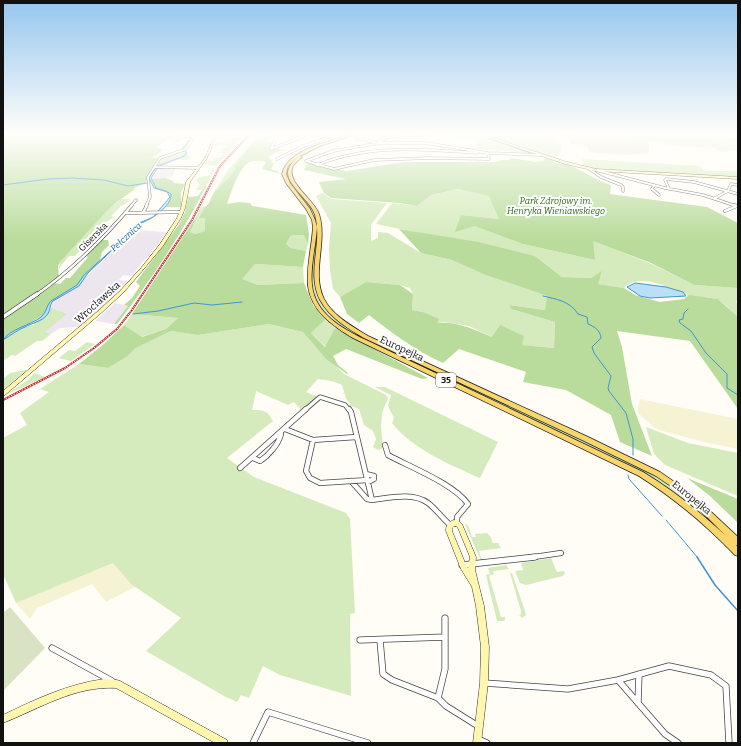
<svg xmlns="http://www.w3.org/2000/svg" width="741" height="746" viewBox="0 0 741 746" font-family="Bitter,serif">
<style>
.industrial{fill:#eee6ef}
.farmland{fill:#f6f3d4}
.green{fill:#d5ebbd}
.forest{fill:#b9dc9c}
.cemetery{fill:#d9e3c4}
.water{fill:#b9e0f7;stroke:#3f96cf}
.lines{fill:none;stroke-linecap:round;stroke-linejoin:round}
.stream-far1{stroke:#3f96cf;stroke-width:1}
.stream{stroke:#3f96cf;stroke-width:1.5}
.street-far4-casing{stroke:#444;stroke-width:3}
.street-far3-casing{stroke:#444;stroke-width:3.5}
.street-far2-casing{stroke:#444;stroke-width:5}
.street-far1-casing{stroke:#444;stroke-width:6}
.street-casing{stroke:#444;stroke-width:7}
.secondary-casing{stroke:#333;stroke-width:1}
.primary-casing{stroke:#222;stroke-width:1.5}
.street-far4{stroke:#fff;stroke-width:2}
.street-far3{stroke:#fff;stroke-width:2.5}
.street-far2{stroke:#fff;stroke-width:3.5}
.street-far1{stroke:#fff;stroke-width:4.5}
.street{stroke:#fff;stroke-width:5.5}
.secondary{fill:#fff6b0;fill-rule:evenodd}
.primary{fill:#f9d66b;fill-rule:evenodd}
.rail-casing{stroke:#c4262e;stroke-width:2}
.rail{stroke:#fff;stroke-width:1;stroke-dasharray:1.5;stroke-linecap:butt}
.labels{text-anchor:middle;stroke-width:4;stroke-linejoin:round;paint-order:stroke}
.far-park-label{font-size:9px;font-style:italic;fill:#2f6b1f;stroke:#fff}
.far-street-label{font-size:9px;fill:#111;stroke:#fff}
.far-water-label{font-size:9px;font-style:italic;fill:#1768a6;stroke:#fff}
.shield{fill:#fff;stroke:#585858;stroke-width:1}
.shield-label{font-size:9px;font-weight:bold;fill:#111}
.street-label{font-size:10px;fill:#111;stroke:#fff}
</style>
<rect width="100%" height="100%" fill="#fffdf5"/>
<path class="industrial" d="M158,168H176L172,177L151,179Z
M135,230L167,232L147,258L145,259L132,276L123,275L119,280L129,281L124,286L111,300L79,327L60,328L51,334L44,332L66,314L50,307V304L82,283L85,278Z
M115,303L128,306L114,324L95,321Z"/>
<path class="farmland" d="M640,399L738,419V449L708,443L659,430L651,425L637,412Z
M113,562L135,587L106,602L92,584L37,608L30,619L16,603Z"/>
<path class="green" d="M354,135H356C337,142 294,150 288,171C288,188 309,199 315,214C319,224 318,235 317,245C313,286 311,297 344,326L659,478C688,497 714,520 738,545V549C709,521 680,493 644,473C610,454 575,439 540,423C504,406 469,389 433,372C401,357 339,334 320,305C301,276 325,243 313,214C307,201 289,188 286,177C280,155 339,140 354,135Z
M432,135H472L487,139L530,153L476,149L477,139Z
M485,135H552L554,139L562,145L561,152L554,158Z
M709,135H724L729,138L738,139V150L721,152L715,148L670,145L649,142L648,140L679,142L715,141Z
M233,138H241L215,168L207,185L205,186L202,190H196L200,184L196,181C198,176 204,176 209,176L216,166L203,164L205,161H213L215,159L211,158H220L224,153H218L222,150V148L227,147V145L214,146L216,142H223L225,139Z
M250,146L236,165L232,174L213,194L228,170L247,148Z
M186,150L188,155L192,156L187,160L174,159L156,166C161,155 172,153 184,151L186,153L184,156L187,153Z
M582,159L699,166L704,171H738V177L598,169L584,167Z
M458,189L490,196L499,219L461,215L474,226L523,244L595,260L592,240L654,265L694,285L738,288V300L736,301L738,307V317C732,312 724,302 717,299C708,296 696,299 687,295C671,289 640,271 624,288L597,284L602,272L591,278L562,277L535,256L376,224L392,203L417,206L431,195Z
M323,193L331,199L387,203L371,225V241L378,238V232L388,233L421,253L452,260L495,278L547,296L545,310L509,305L511,309L555,322L554,348L522,345L492,337L469,326L444,322L436,323L438,320L423,312L412,310L413,294L410,288L400,285L366,282L340,297L333,289L330,270L329,248L331,223L316,196Z
M121,199H130L124,205H122L111,216L114,217L105,223H108L100,229L102,230C94,235 90,237 82,244L85,245L75,256H69L59,268L60,262L107,211Z
M201,207H205L200,218H205V231L195,234L190,232L196,220H194Z
M291,235H304L308,244L306,251L291,248L286,244Z
M255,264L303,267L304,283L258,285L241,279Z
M50,307L67,314L45,332L51,334L42,341H37L15,356L12,355L3,361V340L24,327L33,325L50,310Z
M132,314L178,318L166,329L141,337L124,325Z
M325,320L335,328L326,347L311,333Z
M269,324L303,332L326,359L335,365L344,374L386,395L388,398L382,413L381,426L383,448L378,450L373,447L376,439L373,431L364,425L359,409L349,405L350,403L346,399L342,385C334,381 327,380 318,379L306,392L316,396V398L302,411L294,402L288,405L256,391L252,410C264,410 267,410 273,421L227,458L254,477L346,513L350,519L355,613L350,614L351,696L280,675L263,666L249,698L241,695L237,702L224,696L146,651L181,618L131,584L113,563L16,603L3,574V438L27,425L20,413L49,392L40,389L79,364L108,368L128,356L136,348L171,331L198,335Z
M87,342L95,344L71,361L59,358L69,350L75,351Z
M26,370V371L3,390V379L10,373Z
M34,373L45,377L6,395L29,379Z
M375,387H385L498,442L480,478C452,466 411,448 392,423L394,418L388,406L391,395Z
M646,427L688,443L738,453V496L665,465L654,454Z
M465,524L468,525L472,537H476L475,534L487,533L490,536L493,543H498L501,548L479,551L481,558L485,560L481,561Z
M551,558L557,572L564,571L565,573L563,576L526,585L520,583L515,571L523,570L521,563Z
M506,565L509,569L493,571L494,574L489,576L501,617H505V619L504,621H497L486,575L490,574L488,568Z
M510,573H512L525,611L526,615L522,618L519,615L521,614V611Z"/>
<path class="forest" d="M3,135H174L157,147L163,150L151,158H158L148,174L146,183L134,188L135,189L118,201L107,211L60,262L58,266L59,277L3,316Z
M261,135H270L267,142L272,143L271,148L269,150L276,148L289,151H279L268,157L272,160L271,162L274,164L271,169L280,172L277,173L262,169L266,162C260,161 255,160 250,162C239,166 231,193 227,204L239,202L250,203L252,206L306,215L309,234L308,244L304,235H291L286,244L291,248L306,251L303,267L255,264L242,279L258,285L304,283L313,305L325,320L311,333L325,347L335,328L428,378L422,379L346,349L333,356L338,365L348,373L347,374L326,359L303,332L269,324L198,335L171,331L136,348L128,356L108,368L79,364L104,344L124,325L142,337L166,329L178,318L132,314L194,220H196L190,232L195,234L205,231V218H199L205,207L209,203L213,194L232,174L236,165L254,140Z
M583,135H709L716,141L679,142L648,140L649,142Z
M511,158L536,162L543,161L545,158L554,161V163C577,163 588,178 611,185L610,194L707,207L738,223V288L694,285L651,263L593,241L595,260L523,244L474,226L455,232L461,215L499,219L489,196L458,189L431,195L417,206L399,203L331,198L324,193L319,182L346,179L304,170L307,163L347,171L404,162H496L502,160H509Z
M166,178L173,181L174,183L185,184L181,192V207H164L171,197L169,192L156,188L151,179Z
M207,185C182,234 150,281 117,324H114L128,306L124,305L132,298L140,286L136,282L178,226L185,212L188,197L198,196L205,186Z
M399,229L478,242L535,256L562,277L591,278L602,271L598,284L624,288L635,295L660,302L684,299L689,295L718,299L738,317V409L690,341L617,331L622,347L632,404L652,456L620,442L611,415L566,390L523,382L526,372L459,349L443,363C416,351 392,333 369,315L359,323L347,314L340,297L366,282L400,285L413,294L412,310L423,312L439,319L437,323C456,321 474,329 492,337L500,325L524,336L522,345L554,348L555,322L511,309L509,305L545,310L547,296L486,275L452,260L421,253Z
M102,240H108L109,245L102,252L100,260L84,275L80,283L51,301L43,315L3,339V318L55,283L60,284L66,278H70L88,257L85,256Z
M687,478L738,499V523L710,496Z"/>
<path class="cemetery" d="M567,135H624L629,140L649,142V153L622,155L589,152L587,146L570,144Z
M10,607L45,648L3,691V613Z"/>
<path class="water" d="M198,135L191,138L184,148L187,153L185,156L159,166L151,178L156,188L166,191L171,194C172,206 151,220 141,223L88,273L79,286L53,301C49,305 51,310 47,315C41,322 32,323 25,327C17,330 10,336 3,340C10,329 31,325 41,317C47,312 46,306 51,301L77,285L84,275L126,237L139,223L153,217L170,197L167,192L154,188L149,178L157,166L184,156L186,153L183,148L190,138Z
M635,283L666,287L683,292L686,296L650,298L640,296L627,287Z"/>
<g class="lines">
<path class="stream-far1" d="M479,135L533,154
M360,136L363,135
M407,136L412,135
M486,136L492,138
M385,139L393,137
M376,141L380,137L386,135
M3,185L48,179L72,178L104,180L128,186L147,183
M543,296C556,299 570,301 578,314L587,317L588,324C595,327 600,330 601,338L592,347L594,353L611,376L608,388L609,391L626,413L633,439V455
M688,309L684,313L683,319L679,320L680,323L691,331L706,353L727,374V388L738,395
M133,314L158,311L194,303L212,305L242,302
M628,475L629,479L662,516
M666,520L698,558"/>
<path class="stream" d="M697,557L715,585L738,611"/>
<g class="street-far4-casing">
<path id="street-far4" d="M340,135L343,136
M183,136H194
M356,138L378,143H426L488,153L540,155
M177,140L185,135
M378,143L387,137L406,135
M271,149L307,135
M271,149L277,135
M277,159L301,147L335,135
M306,161L334,169L374,160L430,158L489,159L488,153
M306,161L333,151L374,144
M317,165C368,144 423,149 477,153
M155,167L197,168
M588,168L601,177L621,185L623,187V191
M596,170L665,188L703,195L736,206
M654,185L652,189L659,195
M669,189L665,180L666,179L694,182L738,194
M715,198L728,191L731,184L738,185
M131,206L136,200
M146,206L150,197L148,177L160,158L186,149L195,135"/>
</g>
<g class="street-far3-casing">
<path id="street-far3" d="M733,205L738,206
M725,211L737,206
M126,213L182,212
M143,213L147,205
M36,295C72,270 104,238 132,205"/>
</g>
<g class="street-far2-casing">
<path id="street-far2" d="M3,317L37,294
M305,410L320,397L345,405L349,410"/>
</g>
<g class="street-far1-casing">
<path id="street-far1" d="M349,409L351,412L372,500C389,498 413,492 428,503C436,509 442,518 450,525
M285,429L313,440L356,437
M313,440L306,471L310,478L320,483L368,480
M385,445L388,455C410,467 454,484 468,504L457,517V524
M253,458L260,461C268,456 279,444 281,434
M240,468L306,409
M366,474L374,476V479L368,482
M351,481L367,499L372,500
M527,558L561,553"/>
</g>
<g class="street-casing">
<path id="street" d="M462,565L535,557
M360,640L445,637
M380,640L383,674L392,680L438,698L446,706L478,726
M52,648L112,681
M618,680L665,734L678,743
M484,683L568,689L618,680L669,666L711,675L726,686L729,743
M438,698L445,669V618
M638,703L639,674
M478,739L487,743
M253,743L268,712L368,743"/>
</g>
<g class="secondary-casing">
<path id="secondary" d="M215,135H217L207,158L190,182L185,208L181,218L163,246L143,270L123,293L100,314L5,395L3,396V391L97,312L120,291L141,268L160,244L177,218L181,208L186,182L205,158Z
M480,135H484L567,162L596,169L738,177V179L596,171L565,164Z
M454,520L460,522L462,524L476,557L475,570L484,606L489,647L488,683L481,743H473L480,683L481,647L476,606L472,587L461,569L446,531C446,525 448,522 454,520ZM454,526H456L458,528L470,557L468,568L466,565L452,531V528Z
M104,679L117,680L120,681L227,740L228,743H215L116,688C74,686 41,708 3,723V715C36,699 68,684 104,679Z"/>
</g>
<g class="primary-casing">
<path id="primary" d="M349,135H353L320,146L300,156L302,157C299,160 295,163 293,166C285,182 314,199 319,214C328,242 311,272 324,299C333,316 352,326 368,336L586,436L660,472L692,494L738,537V545H736L738,547V556L735,555C706,525 674,498 639,476L353,338C333,326 311,311 308,286C306,268 312,246 313,227L312,220L306,209L286,183L282,174C283,171 284,167 286,165C296,149 332,140 349,135ZM298,157C294,161 289,165 288,172C287,186 311,201 315,215C323,243 306,273 320,300C330,318 347,328 364,338L582,440L656,476L688,498L726,536C700,512 673,490 643,472L366,340C343,329 315,314 312,285C310,266 316,246 317,227L315,220L310,209L290,183L286,174L288,166Z"/>
</g>
<use href="#street-far4" class="street-far4"/>
<use href="#street-far3" class="street-far3"/>
<use href="#street-far2" class="street-far2"/>
<use href="#street-far1" class="street-far1"/>
<use href="#street" class="street"/>
<use href="#secondary" class="secondary"/>
<use href="#primary" class="primary"/>
<g class="rail-casing">
<path id="rail" d="M3,400L65,368L94,348L117,329L132,310L192,220L220,166L249,135"/>
</g>
<use href="#rail" class="rail"/>
</g>
<linearGradient id="sky" x2="0" y2="1"><stop stop-color="#95c6ee"/><stop offset="0.56" stop-color="#fffefa"/><stop offset="1" stop-color="#fffefa" stop-opacity="0"/></linearGradient>
<rect width="741" height="239" fill="url(#sky)"/>
<g class="labels">
<g class="far-park-label">
<text x="556" y="204">Park Zdrojowy im.<tspan x="556" dy="10">Henryka Wieniawskiego</tspan></text>
</g>
<g class="far-street-label">
<text transform="translate(93 237) rotate(-45)" y="3">Giserska</text>
</g>
<g class="far-water-label">
<text transform="translate(126 237) rotate(-42)" y="3">Pełcznica</text>
</g>
<rect class="shield" x="436" y="373" width="20" height="14" rx="3"/>
<g class="shield-label">
<text x="446" y="383">35</text>
</g>
<g class="street-label">
<text transform="translate(97 302) rotate(-42)" y="4">Wrocławska</text>
<text transform="translate(402 348) rotate(25)" y="4">Europejka</text>
<text transform="translate(692 497) rotate(39)" y="4">Europejka</text>
</g>
</g>
<rect width="741" height="746" fill="none" stroke="#111111" stroke-width="8"/>
</svg>
